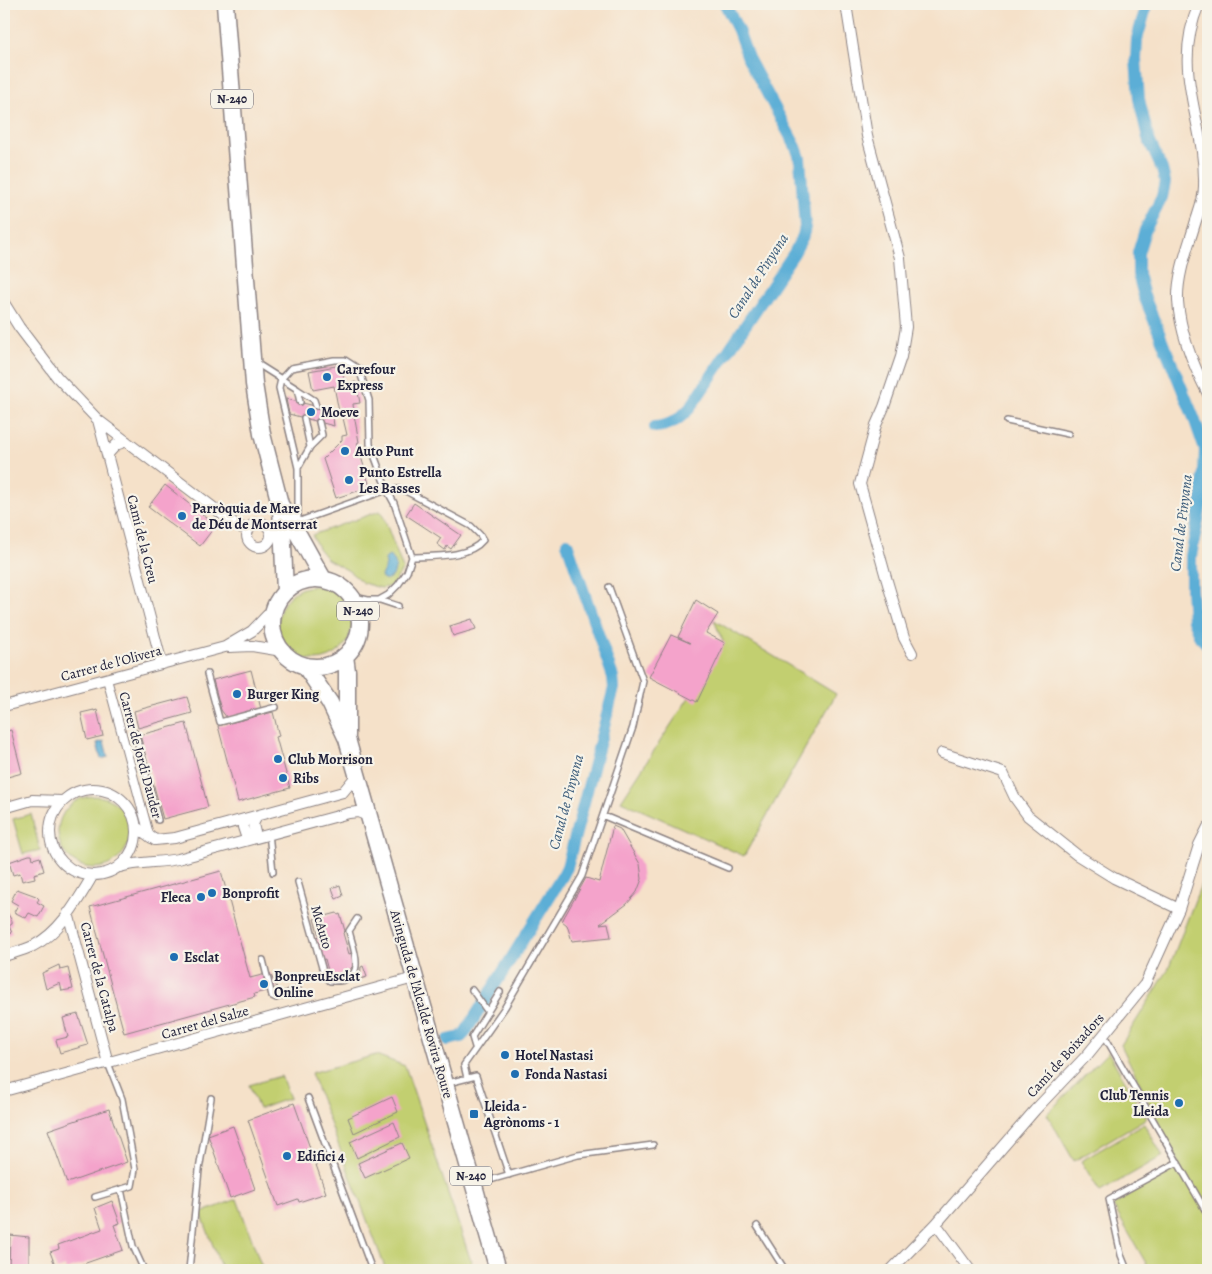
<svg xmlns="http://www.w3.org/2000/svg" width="1212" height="1274" viewBox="0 0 1212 1274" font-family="Alegreya,serif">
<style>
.green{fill:#c2cf70;stroke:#727856}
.water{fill:#5baed6;stroke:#3e6888}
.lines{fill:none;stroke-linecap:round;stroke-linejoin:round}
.canal{stroke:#5baed6;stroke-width:12}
.building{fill:#f4a3cb}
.service-casing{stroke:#8c8282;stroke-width:8}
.pedestrian-casing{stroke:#8c8282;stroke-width:10}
.minor-casing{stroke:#8c8282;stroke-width:12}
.primary-casing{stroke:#8c8282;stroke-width:19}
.service{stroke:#fff;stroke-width:5}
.pedestrian{stroke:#fff;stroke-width:8}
.minor{stroke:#fff;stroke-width:10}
.primary{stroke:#fff;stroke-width:16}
.poi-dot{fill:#1f6fb2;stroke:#f7f3e8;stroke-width:2}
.labels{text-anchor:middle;stroke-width:4.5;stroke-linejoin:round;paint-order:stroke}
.shield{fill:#f7f3e8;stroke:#62616f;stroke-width:1}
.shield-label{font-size:12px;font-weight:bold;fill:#22223b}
.poi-label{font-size:14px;font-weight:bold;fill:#22223b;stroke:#f7f3e8;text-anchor:start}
.street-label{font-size:14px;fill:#22223b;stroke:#f7f3e8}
.water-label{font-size:15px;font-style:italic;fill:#395a79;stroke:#f7f3e8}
</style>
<rect width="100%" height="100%" fill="#f7f3e8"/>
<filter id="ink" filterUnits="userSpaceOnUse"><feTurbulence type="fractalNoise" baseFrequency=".02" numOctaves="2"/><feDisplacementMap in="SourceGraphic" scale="10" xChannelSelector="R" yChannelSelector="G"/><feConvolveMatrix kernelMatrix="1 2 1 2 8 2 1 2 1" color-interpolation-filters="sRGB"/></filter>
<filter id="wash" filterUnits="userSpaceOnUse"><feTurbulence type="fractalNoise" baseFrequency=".0096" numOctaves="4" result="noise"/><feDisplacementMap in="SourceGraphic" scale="20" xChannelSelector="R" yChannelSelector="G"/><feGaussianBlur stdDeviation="1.12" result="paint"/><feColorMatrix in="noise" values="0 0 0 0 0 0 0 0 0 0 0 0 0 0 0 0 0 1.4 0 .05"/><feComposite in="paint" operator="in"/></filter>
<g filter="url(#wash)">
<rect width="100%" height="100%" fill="#f5e1c9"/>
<path class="green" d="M380,511L384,518L403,569L393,584L388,587L381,588L363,583L349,571L327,559L318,548L312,535Z
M278 623a37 37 0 1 1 74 0a37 37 0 1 1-74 0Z
M714,620L836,694L744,856L621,801L724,644Z
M58 832a36 36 0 1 1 72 0a36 36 0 1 1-72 0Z
M31,814L40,850L23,854L13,819Z
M1208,866V1270H1150L1113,1206L1178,1162L1121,1045L1168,970Z
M1108,1052L1147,1118L1074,1161L1047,1114Z
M376,1055L405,1066L474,1270H386L311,1073Z
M281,1076L290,1098L259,1109L249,1085Z
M1144,1124L1163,1156L1100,1192L1081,1161Z
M237,1199L263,1270H222L201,1213Z"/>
<path class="water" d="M389,556L394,560L396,566L393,576L386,580L382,578L381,576L386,565L385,559Z
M104,741L108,757L101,759L97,743Z"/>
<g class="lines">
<path class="canal" d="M1147,4L1137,39L1136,59L1139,99L1148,138L1162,169L1165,182L1162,197L1145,230L1138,253V274L1144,296L1194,418L1205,450L1203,494L1191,556V589L1193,620L1200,637L1208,645
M655,427C670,426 680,419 690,408L794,253L803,236L805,227L800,158L796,147L748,58L738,30L725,4
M448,1040L461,1037L465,1033L563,875L567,867L614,688L613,677L567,543"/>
</g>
<g id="blocks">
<path class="building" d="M341,365L345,384L356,382L360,403L353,404L354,414L340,417L334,386L313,390L309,371Z
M286,399L332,410L334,426L289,414Z
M354,415L359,442L357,443L370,487L336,498L323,459L342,440V436L347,435L343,418Z
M165,485L216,525L200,546L148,507Z
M414,503L461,535L451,549L447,546L445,550L437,544L441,538L406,515Z
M696,600L718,614L706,633L725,643L697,702L649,677L671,635L690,643L678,637Z
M472,619L476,629L453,636L450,626Z
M251,670L261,709L227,718L221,710L213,680Z
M187,697L192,713L138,728L134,711Z
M94,710V711L97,710L103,736L87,740L81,713Z
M273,712L279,736L276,737L290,788L238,802L218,726Z
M186,723L208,807L163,819L140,735Z
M11,730L22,773L4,778V732Z
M613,826L620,829L640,864L642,879L637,892L627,904L600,924L608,923L611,937L572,941L567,925L562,921L586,878L599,882Z
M4,840H6L7,853H6V861H4Z
M29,855H32L33,859L40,857L44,871L34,874L35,878L22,881L20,873L13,875L9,862Z
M221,871L250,978L270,973L277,988L254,994L255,997L124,1033L90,907Z
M340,885L343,896L336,899L332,888Z
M17,889L36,896L39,899L37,902L44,906L38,917L29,913L26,918L14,912L18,905L11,901Z
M5,909L12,921V924L9,926L12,933L4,937V910Z
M337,913L338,915L340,914L345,931L343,933L349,954L352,953L355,965L351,968V971L332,977L331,974H329L325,959L322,960L316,937L319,936L314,919Z
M59,965L60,970L68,968L73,989L62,991L60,983L46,989L42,973Z
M363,966L367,977L360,979L361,967Z
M78,1014L88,1045L60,1053L56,1040L68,1037L63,1018Z
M392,1097L398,1112L354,1133L348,1118Z
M294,1103L326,1193L299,1202L298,1199L278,1206L248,1120Z
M109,1109L127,1162L67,1183L48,1130Z
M394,1122L400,1137L357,1158L350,1142Z
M233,1126L255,1189L230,1198L208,1135Z
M402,1143L409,1158L365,1178L358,1163Z
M112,1201L120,1223L114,1225L123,1250L66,1270L65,1267L57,1270L50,1252L59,1249L58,1245L102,1229L95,1208Z
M10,1235L29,1237V1270H9Z"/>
</g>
</g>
<g filter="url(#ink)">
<use href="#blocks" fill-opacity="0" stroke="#8c8282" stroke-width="1"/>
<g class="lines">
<g class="service-casing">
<path id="service" d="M256,363L297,389L300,402
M297,389L314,400L316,406
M1007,421L1068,434
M310,447L322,435L319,422
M298,468L310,447L304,418
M298,520V468L279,388L281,379L291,368L334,360H345L359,369L369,400L370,444L387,490L394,503L412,557L407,572L398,585L388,595L379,600H368L350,596
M297,522L387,490L402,489L471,526L480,535L483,540C469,558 433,556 412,557
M380,600L398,606
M207,674L220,722L276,707
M135,733L158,820
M604,816L728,868
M269,833L273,872
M298,882L324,975L330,981C368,983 355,954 349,931L357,919
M263,960L272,996L276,998L298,989
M472,990L488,1012
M1104,1035L1208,1215
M475,1047L472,1037L500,992
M467,1078L464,1065L505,1007L582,876L633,727L643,681L609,587
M448,1083L476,1076L509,1175
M308,1098L372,1270
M476,1184L578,1155L653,1145
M121,1189L133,1246L144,1270
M95,1197L132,1186L135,1169L122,1099L108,1063
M757,1226L785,1270
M189,1270L199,1170L211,1098
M1127,1270L1121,1255L1109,1199L1178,1162"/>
</g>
<g class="pedestrian-casing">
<path id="pedestrian" d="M107,679L150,838"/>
</g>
<g class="minor-casing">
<path id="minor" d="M846,4L867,136L900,258L906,327L901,357L884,407L876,425L860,484L885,574L904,638L912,653
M1199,4C1170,72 1206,120 1204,186C1204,201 1198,213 1194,227C1187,250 1177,276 1178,301C1180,334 1193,365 1208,394
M4,303L19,327L57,377L98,420L235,524L248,531
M98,420L162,664
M107,455L116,445L126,441
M247 535a12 12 0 1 1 24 0a12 12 0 1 1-24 0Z
M229,647L252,646L282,651
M4,706L225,647L252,631L275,607
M942,753L1003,773L1015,798L1028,816L1077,855L1114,878L1179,909
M50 832a43 43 0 1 1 86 0a43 43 0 1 1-86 0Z
M4,808L32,800L62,801
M243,820V827L247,839
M136,827L155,840L175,838L343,792L357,775
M256,837L253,824L257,816
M120,867C139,861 159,863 178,859L349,813L358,812L368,816
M68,913L108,1063
M4,956C13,953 24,950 33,946C61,932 78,900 93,875
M4,1091L414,978
M936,1224L970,1270
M891,1270L936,1224L1035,1110L1088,1054L1145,984L1179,909L1199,845L1208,827"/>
</g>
<g class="primary-casing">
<path id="primary" d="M225,4L254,384L262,434L280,504L282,521L285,592
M281,506C297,530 309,555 324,580
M272 623a44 44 0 1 1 88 0a44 44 0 1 1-88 0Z
M345,656L347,671V736
M305,666L330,703L347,739L498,1270"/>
</g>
<use href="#service" class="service"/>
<use href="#pedestrian" class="pedestrian"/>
<use href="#minor" class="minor"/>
<use href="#primary" class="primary"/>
</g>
</g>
<g class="poi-dot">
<circle cx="327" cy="377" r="5"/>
<circle cx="311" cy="412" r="5"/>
<circle cx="345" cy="451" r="5"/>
<circle cx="349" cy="480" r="5"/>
<circle cx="182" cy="516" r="5"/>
<circle cx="237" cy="694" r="5"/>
<circle cx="278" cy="759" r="5"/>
<circle cx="283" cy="778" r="5"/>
<circle cx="212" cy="893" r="5"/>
<circle cx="201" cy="897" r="5"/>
<circle cx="174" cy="957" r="5"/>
<circle cx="264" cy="984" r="5"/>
<circle cx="505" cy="1055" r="5"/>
<circle cx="515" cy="1074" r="5"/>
<circle cx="1179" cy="1103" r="5"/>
<rect x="469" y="1109" width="10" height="10" rx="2.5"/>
<circle cx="287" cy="1156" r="5"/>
</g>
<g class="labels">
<g class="shield">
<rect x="211" y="89.5" width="42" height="19" rx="4"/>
<rect x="337" y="601.5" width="42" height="19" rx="4"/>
<rect x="450" y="1166.5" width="42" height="19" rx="4"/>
</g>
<g class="shield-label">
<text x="232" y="103">N-240</text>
<text x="358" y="615">N-240</text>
<text x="471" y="1180">N-240</text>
</g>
<g class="poi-label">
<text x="337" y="374">Carrefour<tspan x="337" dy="16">Express</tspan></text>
<text x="321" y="417">Moeve</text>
<text x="355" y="456">Auto Punt</text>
<text x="359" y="477">Punto Estrella<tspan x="359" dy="16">Les Basses</tspan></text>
<text x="192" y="513">Parròquia de Mare<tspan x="192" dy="16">de Déu de Montserrat</tspan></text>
<text x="247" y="699">Burger King</text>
<text x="288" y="764">Club Morrison</text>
<text x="293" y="783">Ribs</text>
<text x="222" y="898">Bonprofit</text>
<text x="191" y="902" text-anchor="end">Fleca</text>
<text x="184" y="962">Esclat</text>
<text x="274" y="981">BonpreuEsclat<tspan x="274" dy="16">Online</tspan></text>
<text x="515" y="1060">Hotel Nastasi</text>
<text x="525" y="1079">Fonda Nastasi</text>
<text x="1169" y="1100" text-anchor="end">Club Tennis<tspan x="1169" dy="16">Lleida</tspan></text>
<text x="484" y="1111">Lleida -<tspan x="484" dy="16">Agrònoms - 1</tspan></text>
<text x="297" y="1161">Edifici 4</text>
</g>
<g class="street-label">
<text transform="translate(143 539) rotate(76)" y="5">Camí de la Creu</text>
<text transform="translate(111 663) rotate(-15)" y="5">Carrer de l'Olivera</text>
<text transform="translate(141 755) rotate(75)" y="5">Carrer de Jordi Dauder</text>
<text transform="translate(322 927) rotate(74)" y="5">McAuto</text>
<text transform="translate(100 977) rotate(75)" y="5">Carrer de la Catalpa</text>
<text transform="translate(422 1004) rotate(74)" y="5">Avinguda de l'Alcalde Rovira Roure</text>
<text transform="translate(205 1022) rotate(-16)" y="5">Carrer del Salze</text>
<text transform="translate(1065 1055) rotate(-48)" y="5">Camí de Boixadors</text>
</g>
<g class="water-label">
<text transform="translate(758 276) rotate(-57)" y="5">Canal de Pinyana</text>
<text transform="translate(1181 523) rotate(-83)" y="5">Canal de Pinyana</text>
<text transform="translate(566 802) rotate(-75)" y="5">Canal de Pinyana</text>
</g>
</g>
<rect width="1212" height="1274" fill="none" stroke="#f7f3e8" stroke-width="20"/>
</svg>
